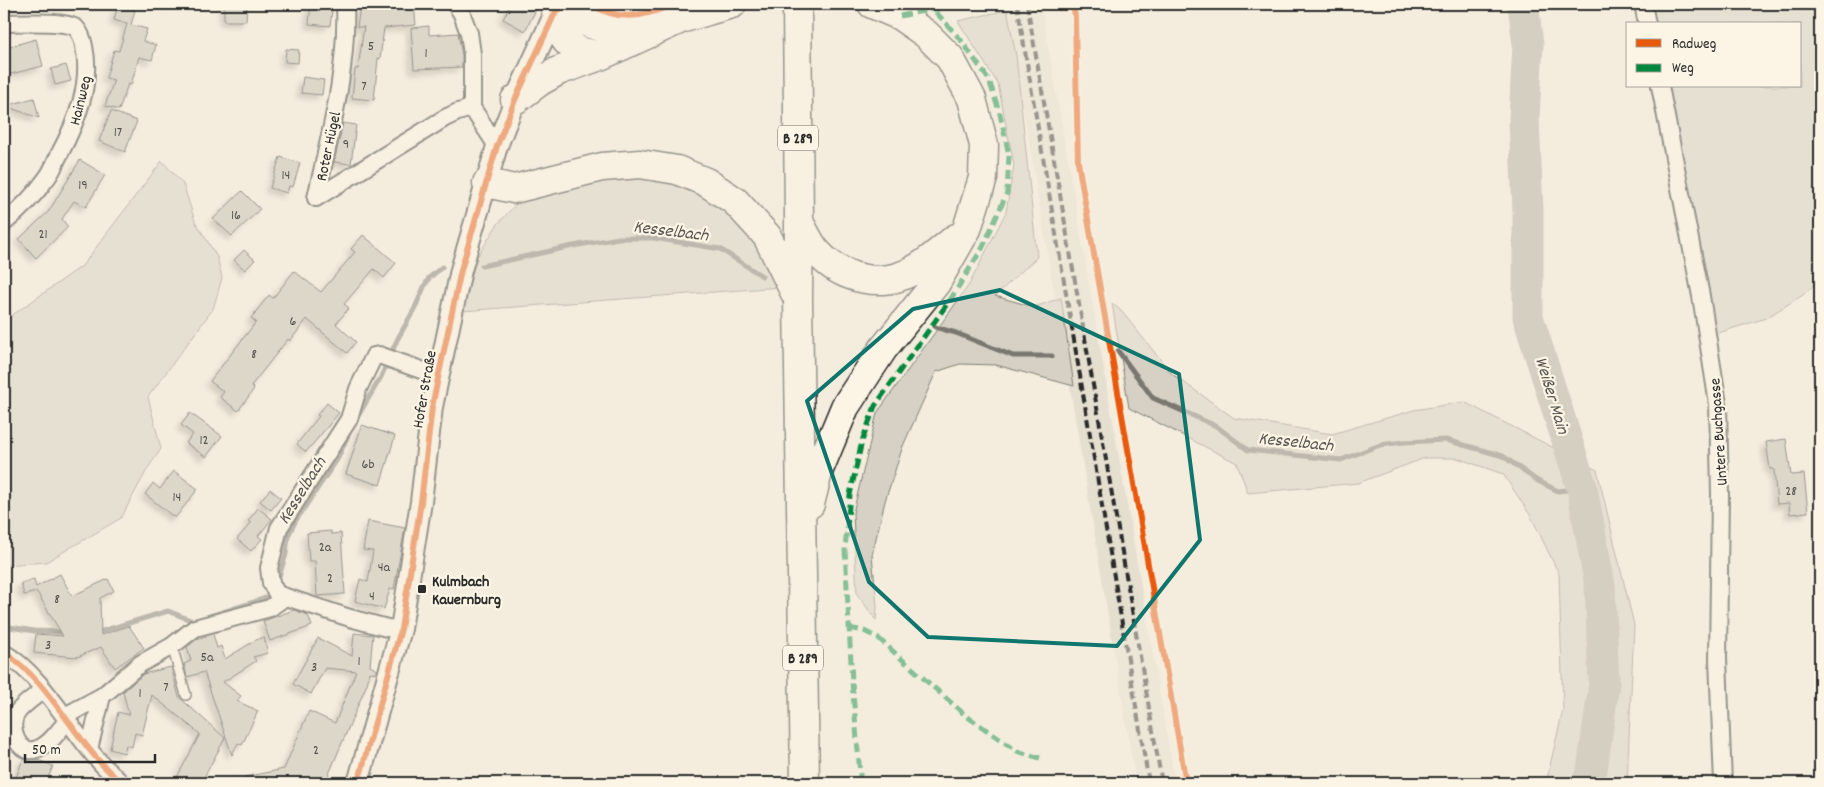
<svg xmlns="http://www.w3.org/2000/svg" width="1824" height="787" viewBox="0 0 1824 787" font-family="Dekko,sans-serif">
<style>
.built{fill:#e5dfd0}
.green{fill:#d6d1c4;stroke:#807e78}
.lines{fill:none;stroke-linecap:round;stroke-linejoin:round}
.stream{stroke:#7a7771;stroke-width:5}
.river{stroke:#afaaa0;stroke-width:31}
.building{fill:#c2bdb1;stroke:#2b2b2b;filter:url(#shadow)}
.service-casing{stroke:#2b2b2b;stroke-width:12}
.minor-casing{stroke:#2b2b2b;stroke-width:20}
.tertiary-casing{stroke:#2b2b2b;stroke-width:24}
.trunk-casing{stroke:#2b2b2b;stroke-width:31}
.service{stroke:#fcf5e5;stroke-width:9}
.minor{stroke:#fcf5e5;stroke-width:16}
.tertiary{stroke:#fcf5e5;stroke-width:20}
.trunk{stroke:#fcf5e5;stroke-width:28}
.rail{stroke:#2b2b2b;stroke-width:4;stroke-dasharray:8 4;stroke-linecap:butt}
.quiet{stroke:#00873e;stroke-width:5;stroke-dasharray:10 5;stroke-linecap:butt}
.cycleway-casing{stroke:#fcf5e5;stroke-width:9}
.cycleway{stroke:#e8590c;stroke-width:6}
.marked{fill:none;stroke:#0f766e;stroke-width:4;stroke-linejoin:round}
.poi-dot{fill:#2b2b2b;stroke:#fcf5e5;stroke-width:2}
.labels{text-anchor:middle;stroke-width:4.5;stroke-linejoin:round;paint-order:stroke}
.number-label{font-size:14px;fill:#51504c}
.shield{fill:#fcf5e5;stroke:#6a6863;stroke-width:1}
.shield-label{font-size:15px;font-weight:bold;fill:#2b2b2b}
.street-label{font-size:16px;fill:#2b2b2b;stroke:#fcf5e5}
.poi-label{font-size:16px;font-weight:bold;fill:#2b2b2b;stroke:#fcf5e5;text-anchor:start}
.water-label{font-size:18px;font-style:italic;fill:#595754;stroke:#fcf5e5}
</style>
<defs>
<filter id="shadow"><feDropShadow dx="-4.5" dy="4.5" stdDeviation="2.5" flood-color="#0004"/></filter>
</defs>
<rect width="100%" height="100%" fill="#f4edde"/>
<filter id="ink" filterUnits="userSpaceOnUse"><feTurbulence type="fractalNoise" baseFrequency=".02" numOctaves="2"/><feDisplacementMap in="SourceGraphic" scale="10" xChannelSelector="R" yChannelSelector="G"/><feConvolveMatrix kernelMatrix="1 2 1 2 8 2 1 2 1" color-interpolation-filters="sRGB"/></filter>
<g filter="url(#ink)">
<path class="built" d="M1006,4H1041L1175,783H1136Z"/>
<path class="green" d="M1647,4H1820V279L1803,295L1766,318L1715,334L1664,86H1800V24H1651Z
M1007,10L1016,56L1037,257L995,296L1034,307L1061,298L1074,386L996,365L960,364L936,372L903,446L885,501L872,555L877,606L876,620L857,594L853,513L877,413L969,285L1006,212L1014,165L998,84L958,21Z
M162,161L183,184L195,221L217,257L222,278L213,309L148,397L161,449L148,468L121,518L46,562L4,565V321L82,266Z
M590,178H670L717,198L749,230L781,287L462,311L477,257L497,225L516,204L544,189Z
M1112,303L1122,312L1172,374L1234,418L1332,434L1414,410L1464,402L1597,470L1634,625L1627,783H1546L1563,710L1559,574L1531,516L1503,474L1457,458H1425L1358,483L1248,493L1237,463L1129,408Z"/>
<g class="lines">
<path class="stream" d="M482,266L573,246L619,238H654L720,249L762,276
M935,327L956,333L1013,356H1052
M1118,351L1153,398L1216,426L1248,450L1341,460L1380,445L1404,442L1446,440L1503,456L1536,480L1558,491L1582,488
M355,421L381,377L397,340L415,308L424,287L429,278L442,267
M277,583L286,554L288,536L296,520L338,458L349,433
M210,616L269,597L273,591
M4,626L34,631L65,632
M96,633L168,611L193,621L197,620"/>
<path class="river" d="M1523,4L1528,44L1524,118L1528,211V317L1582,488L1600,586L1604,684L1592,770L1587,783"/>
</g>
<path class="building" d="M224,4H247L246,21H224Z
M311,4H333L330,26L309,24Z
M365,4H414L416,25L384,28L380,59L378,58L374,100L352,98L355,69H358L364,27H357L360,6L365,7Z
M511,4H539L525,31L503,19Z
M118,5L135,10L131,25L147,29L143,41L156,45L152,60L139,57L131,85L128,84L119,110L105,106L114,80L106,78L114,50L119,51L127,24L114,20Z
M429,26V35L458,33L462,55V67L414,69L411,28Z
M36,39L43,66L7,75L4,61V48Z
M286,49L299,50L298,63L285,62Z
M66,65L71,81L55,85L51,69Z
M303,77L324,80L322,95L301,93Z
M34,98L39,118L5,106Z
M111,111L137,121L125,152L99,141Z
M343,123L356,125L351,164L334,162Z
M280,157L300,163L293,187L289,186L287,193L270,188Z
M80,160L105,175L86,207L74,201L62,219L68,227L36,258L19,239L49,211Z
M242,191L260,209L232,236L213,219Z
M363,235L396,263L384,278L374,269L344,304L349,308L336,324L356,342L347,353L307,319L290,341L288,339L251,386L254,389L238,411L220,397L224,392L210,381L256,322L251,318L269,295L273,298L294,271L321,292L355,252L351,249Z
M244,250L255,260L245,270L234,260Z
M327,403L339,413L306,452L297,444L319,416L317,415Z
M190,413L222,436L206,457L186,443L193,434L181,425Z
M362,425L395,436L380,485L346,474Z
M1786,439L1791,475L1804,474L1808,512L1790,514L1789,503L1777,504L1774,469H1770L1766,442Z
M174,471L198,489L175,518L145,494L153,483L160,489Z
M270,489L281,498L271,510L260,501Z
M258,508L272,519L258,536L262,539L251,551L237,539L251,523L248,521Z
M368,521L405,528L394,589H390L384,609L355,601L360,579L368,582L373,551L363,550Z
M331,531V534L341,533L345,594L317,596L315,561H309L307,533Z
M60,574L72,596L108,579L114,591L100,598L101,635L129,626L144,648L115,668L101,647L77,657L34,653L36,634L63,636L37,592L24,595L21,583L34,579L36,587Z
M294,610L308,615L312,626L270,641L263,621Z
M354,633L373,635L370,666L377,670L376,673L370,672L367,684L325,783H245L244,777L284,769L309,711L335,723L356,671L325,668L311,694L293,684L318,638L352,656Z
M213,634L217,648L221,646L225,659L256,640L264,637L268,653L253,657L256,661L223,682L241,696L237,701L258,711L242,745L238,743L232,755L204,672L187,677L184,664L191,661L187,647L197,639Z
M171,667L179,697L225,738L201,783H174L200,734L152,695L142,735L135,733L132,747L126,745L124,753L110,749L118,712L129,715L123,692L143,674Z
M23,759H36L53,766L46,783H14Z"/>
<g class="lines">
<g class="service-casing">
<path id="service" d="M172,646L186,695"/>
</g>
<g class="minor-casing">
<path id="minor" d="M455,4L461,12L469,33L472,54V108L497,146
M1643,4L1647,24
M4,23C19,23 65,20 76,28C80,32 83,41 84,46C92,84 77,121 59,155C55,163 52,172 46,179C34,196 20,210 4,223
M1660,86L1701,296L1718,404L1720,494L1718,659L1723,783
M316,198C330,134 348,69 345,4
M316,198L445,118L458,112L472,108
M401,629L387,628L350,618L277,594L271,583L269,568L279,528L349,419L358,389L374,356L379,355L438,376
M4,653C42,675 70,729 99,761C106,769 114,776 121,783
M43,690C35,697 23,704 17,713C7,726 18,757 37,749C50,745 59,730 68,720
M65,716L102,696L140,664L172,646L195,628L270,608L285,597
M89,749L102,696"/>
</g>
<g class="tertiary-casing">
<path id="tertiary" d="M358,783L401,629L421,502L432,407L461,270L497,146L515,100L556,11"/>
</g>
<g class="trunk-casing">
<path id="trunk" d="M559,4C552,20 561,40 576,49C583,53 593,54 600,56
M797,4L799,222L798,298L805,783
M556,11C573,17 590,25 607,29C639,36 700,12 732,4
M515,100L539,82L558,71L600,56L681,19
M487,183L514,189L602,167L640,164L677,170L706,182L735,201L767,236L796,295
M799,222C805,232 810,244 817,252C842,280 884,290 917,268C931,260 943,248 956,238
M810,504L818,472L845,407L883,349L936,283L967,229L983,178L984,145L972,99L950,58L926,34L900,16L872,4"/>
</g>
<use href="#service" class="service"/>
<use href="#minor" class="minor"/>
<use href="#tertiary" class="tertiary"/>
<use href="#trunk" class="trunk"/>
<path class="rail" d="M1017,4L1149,783
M1027,4L1162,783"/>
<path class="quiet" d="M900,16L957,4
M849,628L864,631L878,638L965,715L1017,751L1040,758
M860,783V774L852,682L845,549L850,495L862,441L875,406L952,297L983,247L1007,193L1009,155L1000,114L989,80L961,40L933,9L924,4"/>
<g class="cycleway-casing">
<path id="cycleway" d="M591,4C622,24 644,15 676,4
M1073,4L1075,17L1078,162L1186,783
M4,653C42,675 70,729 99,761C106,769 114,776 121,783
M358,783L401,629L421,502L432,407L461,270L497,146L515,100L556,11L568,4"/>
</g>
<use href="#cycleway" class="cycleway"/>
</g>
</g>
<path d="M0 0H1824V787H0ZM1000,290L1179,374L1200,540L1117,646L928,637L869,582L807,401L913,309Z" fill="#f4edde" fill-opacity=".55" fill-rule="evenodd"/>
<path class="marked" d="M1000,290L1179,374L1200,540L1117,646L928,637L869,582L807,401L913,309Z"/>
<rect class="poi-dot" x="417" y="584" width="10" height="10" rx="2.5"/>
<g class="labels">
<g class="number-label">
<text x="371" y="50">5</text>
<text x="426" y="57">1</text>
<text x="364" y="90">7</text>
<text x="118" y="136">17</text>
<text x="346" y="148">9</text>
<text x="286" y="179">14</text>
<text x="83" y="189">19</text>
<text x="236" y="219">16</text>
<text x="43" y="238">21</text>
<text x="293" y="325">6</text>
<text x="254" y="358">8</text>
<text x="204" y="444">12</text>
<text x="368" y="468">6b</text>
<text x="1791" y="495">28</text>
<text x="177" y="501">14</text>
<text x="325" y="551">2a</text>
<text x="384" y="571">4a</text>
<text x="330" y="582">2</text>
<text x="372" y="600">4</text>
<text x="57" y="603">8</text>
<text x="48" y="649">3</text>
<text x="207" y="661">5a</text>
<text x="359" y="665">1</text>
<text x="314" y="671">3</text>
<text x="166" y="691">7</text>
<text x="140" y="697">1</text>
<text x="316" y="754">2</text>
</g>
<g class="shield">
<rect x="778" y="125.5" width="40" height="25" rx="4"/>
<rect x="783" y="645.5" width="40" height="25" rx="4"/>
</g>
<g class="shield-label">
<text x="798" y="143">B 289</text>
<text x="803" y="663">B 289</text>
</g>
<g class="street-label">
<text transform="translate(79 100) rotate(-76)" y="6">Hainweg</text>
<text transform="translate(327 146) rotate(-78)" y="6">Roter Hügel</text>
<text transform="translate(423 389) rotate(-80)" y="6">Hofer Straße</text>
<text transform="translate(1717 432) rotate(-94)" y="6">Untere Buchgasse</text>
</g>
<g class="poi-label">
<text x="432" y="586">Kulmbach<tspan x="432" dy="18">Kauernburg</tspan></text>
</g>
<g class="water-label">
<text transform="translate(671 230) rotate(7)" y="6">Kesselbach</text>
<text transform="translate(1553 395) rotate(73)" y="6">Weißer Main</text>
<text transform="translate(1296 441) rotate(6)" y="6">Kesselbach</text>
<text transform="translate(301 490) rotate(-58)" y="6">Kesselbach</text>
</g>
</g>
<rect width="1824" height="787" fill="none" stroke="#fcf5e5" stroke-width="20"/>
<rect x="10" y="10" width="1804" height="767" fill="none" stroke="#2b2b2b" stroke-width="2" filter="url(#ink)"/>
<rect x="1626" y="22" width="175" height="65" fill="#fcf5e5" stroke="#a8a49b"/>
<rect x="1636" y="39" width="25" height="8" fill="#e8590c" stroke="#a8a49b"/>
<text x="1672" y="48" font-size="15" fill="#2b2b2b">Radweg</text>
<rect x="1636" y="64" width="25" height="8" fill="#00873e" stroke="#a8a49b"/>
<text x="1672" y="72" font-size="15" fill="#2b2b2b">Weg</text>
<path d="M25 754v8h130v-8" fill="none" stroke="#2b2b2b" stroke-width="2.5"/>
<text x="32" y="754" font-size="15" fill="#2b2b2b" stroke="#fcf5e5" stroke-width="4" paint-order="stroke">50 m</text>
</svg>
